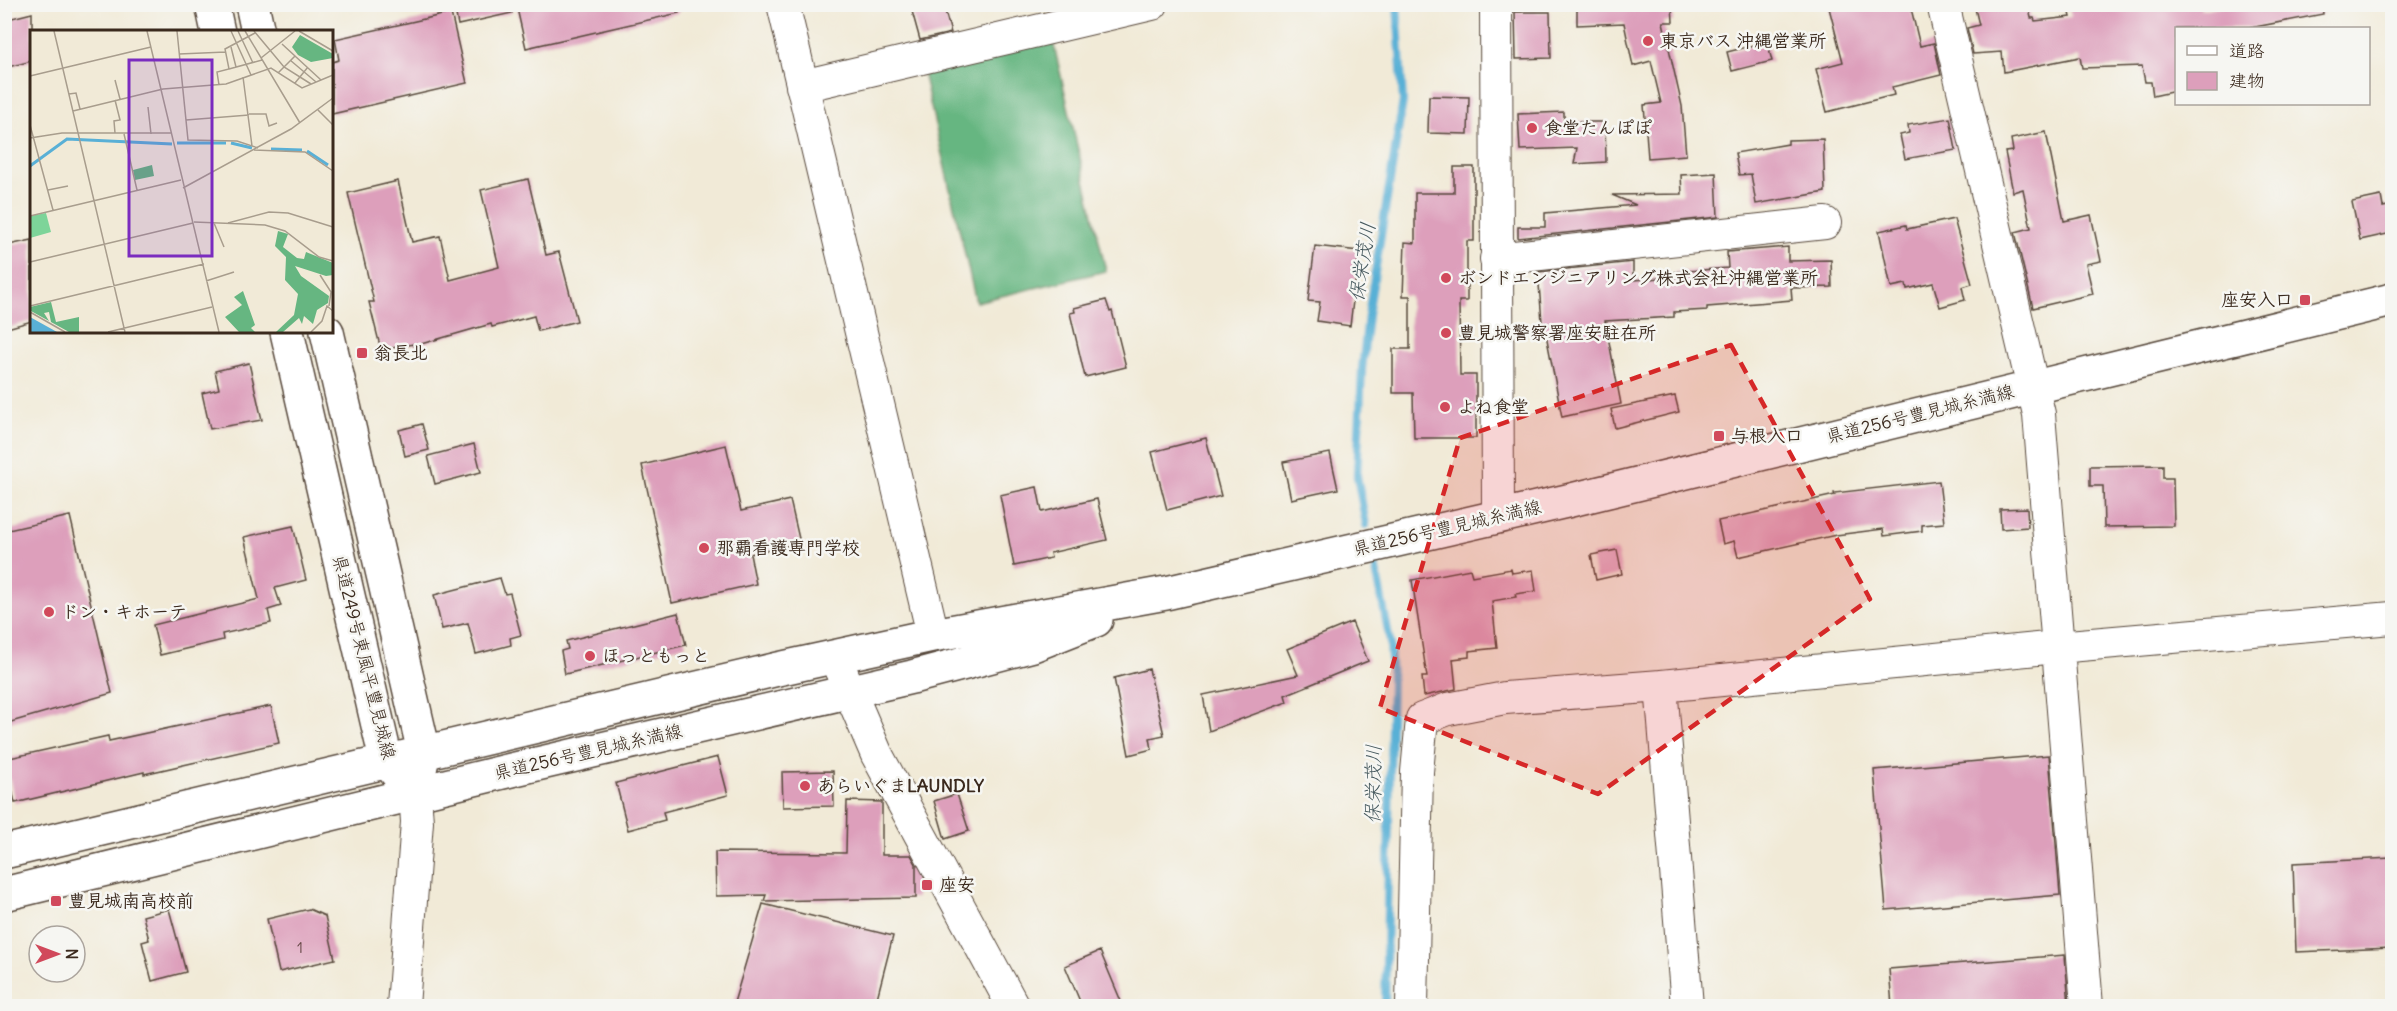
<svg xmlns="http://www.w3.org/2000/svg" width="2397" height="1011" viewBox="0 0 2397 1011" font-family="Delius,'Klee One',sans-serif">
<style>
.forest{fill:#66b681;stroke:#507050;stroke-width:1.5}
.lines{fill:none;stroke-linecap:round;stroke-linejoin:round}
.stream{stroke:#59b0d6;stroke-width:8}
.building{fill:#dd9fbb}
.minor-casing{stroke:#56473a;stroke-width:34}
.major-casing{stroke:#56473a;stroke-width:36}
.minor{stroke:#fff;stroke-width:32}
.major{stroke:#fff;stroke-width:33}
.marked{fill:#d62828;fill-opacity:0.2;stroke:#d62828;stroke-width:4.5;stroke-dasharray:12 8;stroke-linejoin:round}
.poi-dot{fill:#d1495b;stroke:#f6f6f2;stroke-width:2}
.labels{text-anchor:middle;stroke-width:5;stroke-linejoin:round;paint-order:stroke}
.number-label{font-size:15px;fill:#644745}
.poi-label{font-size:18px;font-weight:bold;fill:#3b2a1e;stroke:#f6f6f2;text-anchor:start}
.street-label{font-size:18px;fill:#3b2a1e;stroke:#f6f6f2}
.water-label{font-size:20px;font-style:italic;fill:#46595e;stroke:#f6f6f2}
.inset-river{fill:none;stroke:#59b0d6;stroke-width:3}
.inset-road{fill:none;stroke:#a89d8d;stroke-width:1.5}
.view{fill:#7b2cbf;fill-opacity:0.15;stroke:#7b2cbf;stroke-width:3}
.inset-edge{fill:none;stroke:#3b2a1e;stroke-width:3}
</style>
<rect width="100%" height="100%" fill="#f6f6f2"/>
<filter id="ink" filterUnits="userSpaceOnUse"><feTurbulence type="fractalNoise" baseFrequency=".0167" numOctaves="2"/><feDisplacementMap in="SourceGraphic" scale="12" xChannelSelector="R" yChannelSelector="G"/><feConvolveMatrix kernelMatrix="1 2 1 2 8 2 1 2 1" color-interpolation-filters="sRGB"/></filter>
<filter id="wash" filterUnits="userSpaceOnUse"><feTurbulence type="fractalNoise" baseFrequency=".008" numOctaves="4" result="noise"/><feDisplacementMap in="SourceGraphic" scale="24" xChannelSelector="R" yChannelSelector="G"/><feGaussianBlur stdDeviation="1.35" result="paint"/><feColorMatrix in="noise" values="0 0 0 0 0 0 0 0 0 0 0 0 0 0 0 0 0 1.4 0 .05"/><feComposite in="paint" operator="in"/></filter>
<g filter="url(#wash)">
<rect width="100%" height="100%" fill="#f1ead7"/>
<path class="forest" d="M1052,37L1106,271L976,302L922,68Z"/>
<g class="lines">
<path class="stream" d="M1366,525L1357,476L1362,369L1368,315L1403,101L1397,4
M1375,564L1390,641L1392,679L1385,1006"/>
</g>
<g id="blocks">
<path class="building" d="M454,4H511L512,13L458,25Z
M516,4H678L679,13L526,48Z
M910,4H943L951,33L920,40Z
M1577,4H1672L1673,22H1663L1682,106L1686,155L1648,158L1644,105L1661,103L1651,61L1633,66L1624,23L1577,25Z
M1828,4H1910L1920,46L1934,43L1941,75L1892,87L1894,95L1827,112L1816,69L1843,62Z
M1974,4H2028L2031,18H2034L2035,21L2071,17L2069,8L2083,4H2200L2201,10L2230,4H2322L2323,14L2250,28H2176V91L2153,96L2151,82H2145L2142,66L2082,68L2080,57L2004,72L2002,52L1973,54L1967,28L1979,25Z
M1515,12H1550L1551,58L1516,59Z
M32,13V61L4,68V20Z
M451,13L467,83L332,114V62L339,60L335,39Z
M1767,42L1772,61L1732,71L1727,52Z
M1429,96L1469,97L1468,134L1428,133Z
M1564,112V122H1605L1606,162L1574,164L1577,148L1520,150L1518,114Z
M1950,118L1956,150L1905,159L1900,135L1909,133L1908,125Z
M2046,132L2064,221L2091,215L2101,261L2086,264L2093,294L2033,308L2015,232L2031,228L2023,189L2013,192L2005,152L2013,151L2011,139Z
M1823,139L1825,192L1756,204L1751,174L1739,175L1735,153L1788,144V140Z
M1454,167H1474V241H1467V301H1459L1460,375H1476V438H1414L1413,393H1393V349H1410V296H1403L1405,242L1415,243V193H1454Z
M1716,173L1718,217L1518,238V227H1545V213L1636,205L1612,195L1682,194L1681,175Z
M528,179L546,255L559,252L577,321L538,331L534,316L492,327L491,324L414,346V344L381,350L369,302H374L348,193L398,181L412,242L440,236L450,280L499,267L481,190Z
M2381,196L2383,207L2392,205V233L2360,240L2352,202Z
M1954,219L1972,284L1962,287L1965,300L1940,307L1933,283L1907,289L1906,284L1891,287L1879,231L1906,225L1907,229Z
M32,240V321L4,329V246Z
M1315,246L1359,251L1350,326L1317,321L1320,302L1308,301Z
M1788,247V261L1831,260L1832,287L1791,288L1792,300L1707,307V310L1674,312V317L1605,321L1621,404L1562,417L1546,334H1543L1538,272L1633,262V280L1676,277L1675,272L1728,268L1727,252Z
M1106,300L1110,312L1112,311L1126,367L1085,377L1070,313L1075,312L1074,308Z
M249,363L262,420L210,429L202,393L219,389L215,371Z
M1675,396L1679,412L1615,428L1611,409Z
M422,424L429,450L405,456L399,430Z
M1206,438L1221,496L1167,510L1152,452Z
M474,444L481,472L435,484L428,456Z
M726,445L741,511L790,500L800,543L750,554L756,584L672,603L642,465Z
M1330,453L1338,489L1291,499L1283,462Z
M2163,465V478H2173L2174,526L2104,527L2103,486H2090V466Z
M1939,481L1944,523L1922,525V531L1884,536L1883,529L1836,535L1738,557L1734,541L1723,544L1718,521L1835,495L1834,493Z
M1037,487L1042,512L1097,499L1107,540L1050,553L1051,558L1014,566L1000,495Z
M2027,508L2028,527L2001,529L2000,509Z
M70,516L112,693L4,724V531Z
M293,526L306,580L275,588L281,606L268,610L271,623L222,634L223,640L160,655L153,625L259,599L244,537Z
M1617,550L1622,574L1596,580L1591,555Z
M1470,569L1472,576L1511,569L1512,573L1533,570L1536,591L1515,594L1516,597L1492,601L1497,648L1469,651V657L1453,659L1456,689L1424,696L1422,677H1427L1412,580Z
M500,578L505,594L510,593L521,635L510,638L511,645L476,654L468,623L442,629L434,595Z
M678,613L686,645L565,674L561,651L568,649L566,641Z
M1352,622L1368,661L1285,695L1287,702L1209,731L1203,695L1298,675L1287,649Z
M1149,669L1164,735L1150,738L1152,749L1129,755L1114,678Z
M271,706L279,743L144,774V772L15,803L5,759L108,736L109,741Z
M2049,755L2060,895L1886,910L1874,770Z
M718,757L728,795L663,812L665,820L628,830L616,783Z
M833,771L834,806L783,807L782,772Z
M957,794L969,831L945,839L934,801Z
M847,801L882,802V855H911L916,864V898L764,901L766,895L716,896L715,852L846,853Z
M2392,858V948L2296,952L2293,863Z
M763,904L893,936L875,1006H733Z
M169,909L186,972L152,981L142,942L149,940L143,916Z
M309,909L325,916L335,959L279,972L267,919Z
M1100,951L1123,1006H1082L1065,966Z
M2065,955L2069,1006H1892L1889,969Z"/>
</g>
</g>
<g filter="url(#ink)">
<use href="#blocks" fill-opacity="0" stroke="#56473a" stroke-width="1.5"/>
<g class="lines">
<g class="minor-casing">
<path id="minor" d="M783,4L933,635
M1496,4L1498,515
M1943,4L2039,414L2087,1006
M802,86L1152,4
M1496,259L1825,223
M835,657L877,755L1013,1006
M1661,686L1687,1006
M403,1006L417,822L415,793
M1412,1006L1417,772L1422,719L1448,709L1505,698L1661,686L2057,647L2392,618"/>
</g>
<g class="major-casing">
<path id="major" d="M212,4L218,32
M252,4L258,32
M287,332L386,760L401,778
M327,332L424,752L419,774
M4,852L778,669L933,635L1166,593L1567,501L2392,300
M4,894L511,770L912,677L1033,645L1096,620"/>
</g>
<use href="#minor" class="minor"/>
<use href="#major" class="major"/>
</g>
</g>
<path class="marked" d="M1731,345L1870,599L1598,794L1380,708L1460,438Z"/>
<g class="poi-dot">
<circle cx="1648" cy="41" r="6"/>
<circle cx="1532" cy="128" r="6"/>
<circle cx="1446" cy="278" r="6"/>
<rect x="2299" y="294" width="12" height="12" rx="3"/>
<circle cx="1446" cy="333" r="6"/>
<rect x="356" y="347" width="12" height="12" rx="3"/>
<circle cx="1445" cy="407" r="6"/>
<rect x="1713" y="430" width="12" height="12" rx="3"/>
<circle cx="704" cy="548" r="6"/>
<circle cx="49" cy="612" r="6"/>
<circle cx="590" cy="656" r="6"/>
<circle cx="805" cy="786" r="6"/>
<rect x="921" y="879" width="12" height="12" rx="3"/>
<rect x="50" y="895" width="12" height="12" rx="3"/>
</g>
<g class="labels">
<g class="number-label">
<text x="300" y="953">1</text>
</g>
<g class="poi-label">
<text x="1660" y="47">東京バス 沖縄営業所</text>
<text x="1544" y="134">食堂たんぽぽ</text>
<text x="1458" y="284">ボンドエンジニアリング株式会社沖縄営業所</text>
<text x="2293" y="306" text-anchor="end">座安入口</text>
<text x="1458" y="339">豊見城警察署座安駐在所</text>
<text x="374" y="359">翁長北</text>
<text x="1457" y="413">よね食堂</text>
<text x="1731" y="442">与根入口</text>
<text x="716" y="554">那覇看護専門学校</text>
<text x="61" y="618">ドン・キホーテ</text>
<text x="602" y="662">ほっともっと</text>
<text x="817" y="792">あらいぐまLAUNDLY</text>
<text x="939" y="891">座安</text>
<text x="68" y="907">豊見城南高校前</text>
</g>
<g class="street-label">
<text transform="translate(1920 414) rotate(-14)" y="6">県道256号豊見城糸満線</text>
<text transform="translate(1447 528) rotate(-13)" y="6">県道256号豊見城糸満線</text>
<text transform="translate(364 657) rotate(76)" y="6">県道249号東風平豊見城線</text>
<text transform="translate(588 752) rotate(-13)" y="6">県道256号豊見城糸満線</text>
</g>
<g class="water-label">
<text transform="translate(1362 262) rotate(-81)" y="7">保栄茂川</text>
<text transform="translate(1373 784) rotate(-89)" y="7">保栄茂川</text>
</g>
</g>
<g transform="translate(30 30)">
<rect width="303" height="303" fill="#f1ead7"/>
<path d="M16,183L21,202L0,208V186Z" fill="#7dd499"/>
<path d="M270,5L303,24V28L281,32L268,25L262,17ZM122,135L124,146L105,150L103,140ZM248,201L258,204L253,217L267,228L274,229L276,222L303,233V245L296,246L265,236L271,246L299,266L298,273L287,280L283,294L274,286L272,294L269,288L253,302H246L264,285L268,264L255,250L256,227L245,216ZM213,261L225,295L221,298L225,302H209L195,287L212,275L204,267ZM21,272L26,292L49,287V302H39L21,292L19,282L14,283L19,291L1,281L0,277Z" fill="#66b681"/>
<path d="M0,287L27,302H0Z" fill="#59b0d6"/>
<path class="inset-river" d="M147,113H196M201,113L222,118M241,119L272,120M277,121L298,135M0,136L37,109L142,114"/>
<path class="inset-road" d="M24,1L95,302M117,1L189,302M147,1L158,110L207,111L228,118M201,1L221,45M208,1L223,33M215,1L270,93M224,1L254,37L281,54M269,1L303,21M201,17L206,37M149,24L196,22M265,26L291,50M231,28L265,1M260,30L286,52M199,39L232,30M248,43L265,26L252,14M0,46L121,17M213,47L222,116M85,50L90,69M265,53L278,37M189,55L187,42L199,39L195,19L225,3M39,64L46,63L50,79M118,77L121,104M288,80L303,95M43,81L133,59L196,54L241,38L272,58L303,45M219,84H236L239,96L247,93M156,90L219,85M0,95L23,180M85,103L84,91L90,90L85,70M94,104L107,160M0,108L32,103H142M224,120L275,122L303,141M153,158L261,99L303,68M18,160L38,156M0,186L151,150M164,192L235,195L255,201L289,227L303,231M184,193L194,217M198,193L239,182L258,183L303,197M0,232L163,193M290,245L301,262L299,276M176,251L204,242M0,276L174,234M0,282L35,302M78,302L182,277M281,302L292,291L297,276L303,281"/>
<path class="view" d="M99,30H182V226H99Z"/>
<rect width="303" height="303" class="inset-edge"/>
</g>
<rect width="2397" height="1011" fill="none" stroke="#f6f6f2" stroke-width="24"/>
<rect x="2175" y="27" width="195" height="78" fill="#f6f6f2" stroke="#aba49d" stroke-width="1.5"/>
<rect x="2187" y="46" width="30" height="9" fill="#ffffff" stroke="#aba49d" stroke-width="1.5"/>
<text x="2229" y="57" font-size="18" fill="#3b2a1e">道路</text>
<rect x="2187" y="72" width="30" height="18" fill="#dd9fbb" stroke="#aba49d" stroke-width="1.5"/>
<text x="2229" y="87" font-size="18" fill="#3b2a1e">建物</text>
<g transform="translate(57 954) rotate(90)"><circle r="28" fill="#f6f6f2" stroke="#aba49d" stroke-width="1.5"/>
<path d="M0-4.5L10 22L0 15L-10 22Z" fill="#d1495b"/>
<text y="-9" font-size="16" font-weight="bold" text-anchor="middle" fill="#3b2a1e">N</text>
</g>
</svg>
